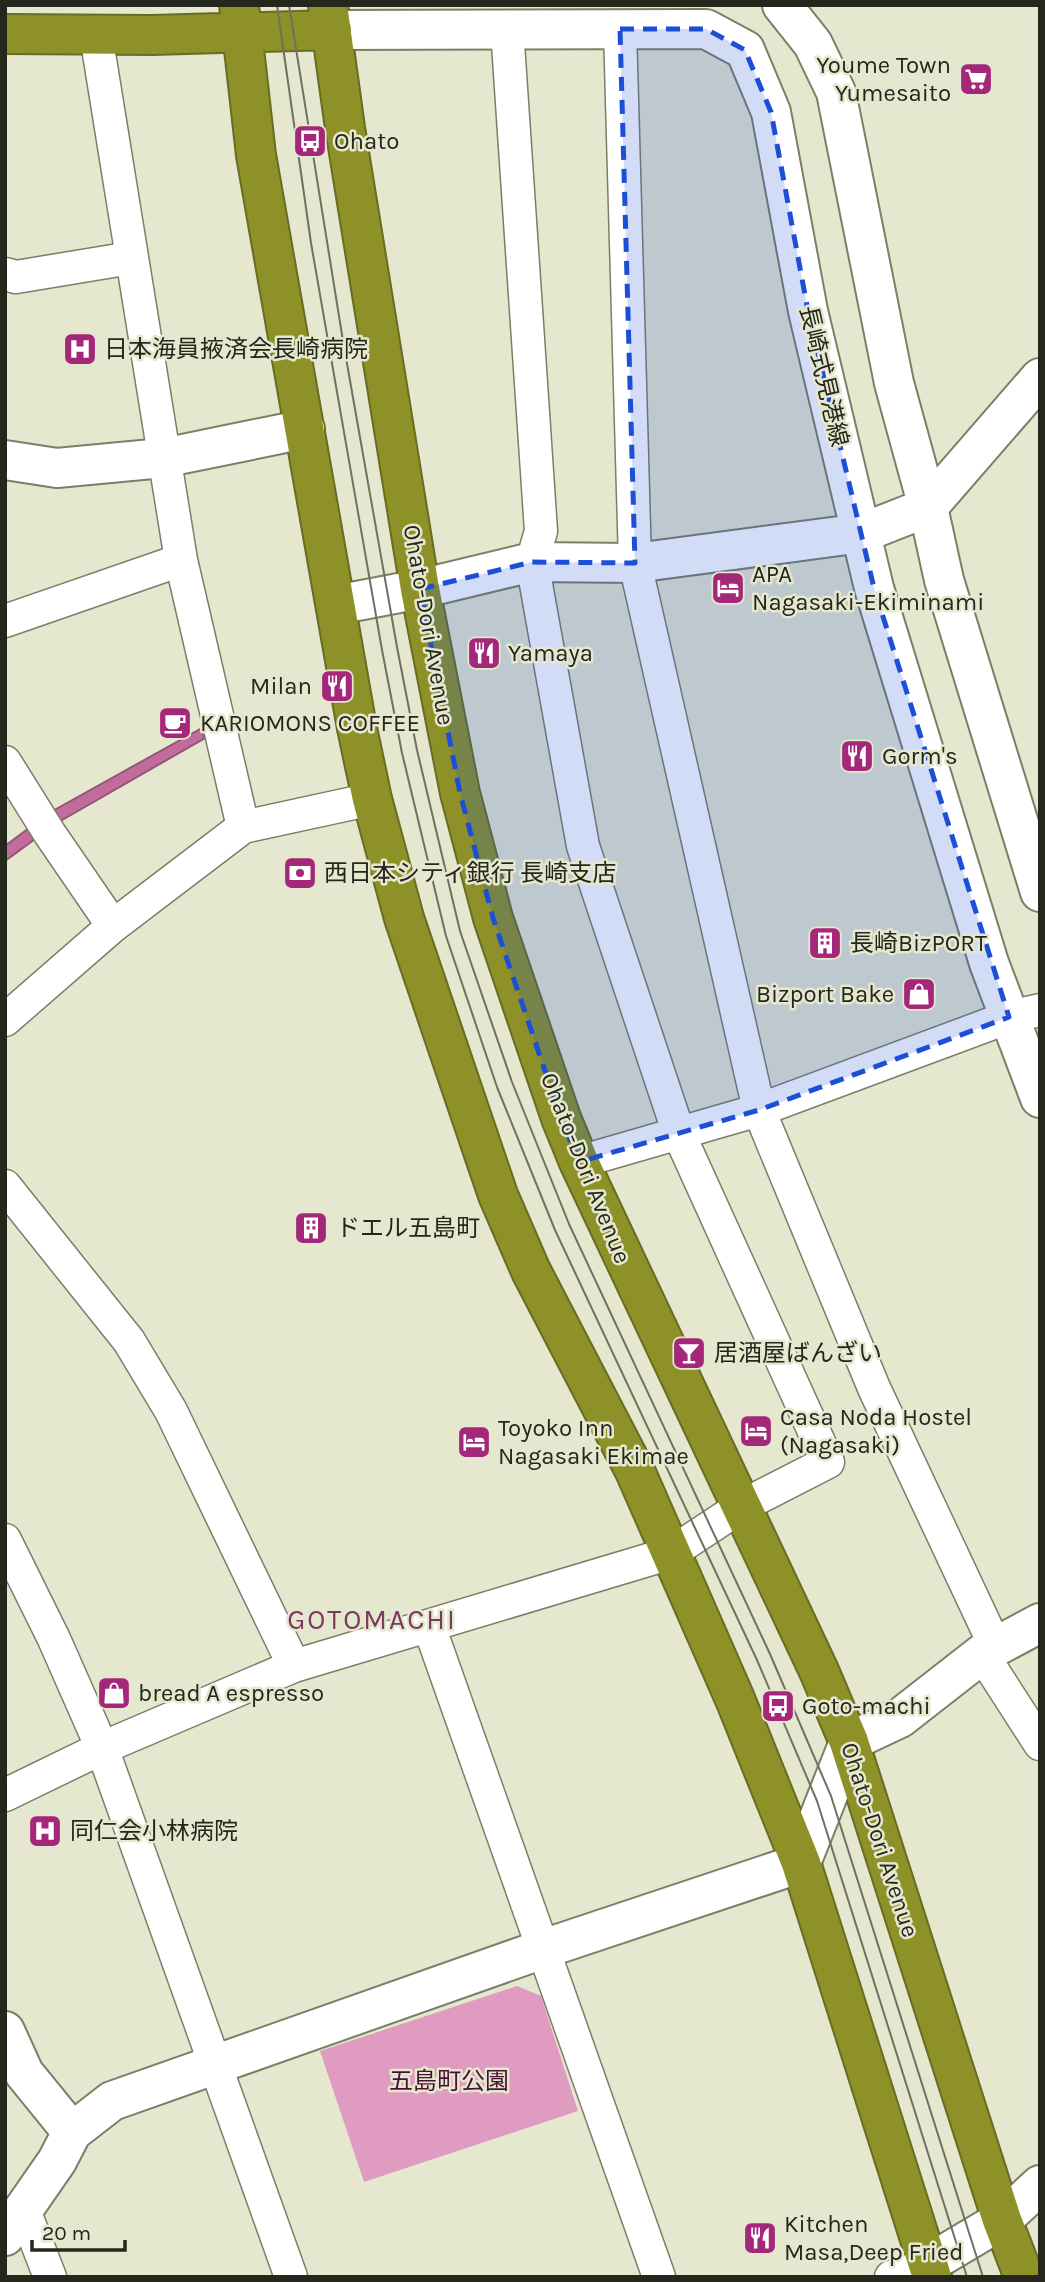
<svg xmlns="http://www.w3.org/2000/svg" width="1045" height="2282" viewBox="0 0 1045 2282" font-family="Karla,'Noto Sans JP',sans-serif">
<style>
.green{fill:#e09bc0}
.water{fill:#c26b9d;stroke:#935676;stroke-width:2}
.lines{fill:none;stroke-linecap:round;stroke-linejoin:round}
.street-casing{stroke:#7c7e67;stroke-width:35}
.secondary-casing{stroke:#7c7e67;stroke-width:42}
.highway-casing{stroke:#696c23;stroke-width:42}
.street{stroke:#fff;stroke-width:32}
.secondary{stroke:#fff;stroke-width:38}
.highway{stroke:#8d9127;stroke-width:38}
.tram{stroke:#6f7161;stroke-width:2}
.marked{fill:#1d4ed8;fill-opacity:0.2;stroke:#1d4ed8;stroke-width:5;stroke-dasharray:14 9;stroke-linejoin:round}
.labels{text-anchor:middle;stroke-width:5;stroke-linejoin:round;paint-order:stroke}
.poi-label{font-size:24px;fill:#25261c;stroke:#e5e8ce;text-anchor:start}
.street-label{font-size:24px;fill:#25261c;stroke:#e5e8ce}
.park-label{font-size:24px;fill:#481033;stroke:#e5e8ce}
.quarter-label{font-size:28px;letter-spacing:2px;fill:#7a3a5f;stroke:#e5e8ce}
</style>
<rect width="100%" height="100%" fill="#e5e8ce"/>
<path class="green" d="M517,1986L541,1996L578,2111L364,2182L320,2051Z"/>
<path class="water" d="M200,729L205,738L57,823L5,861V846L49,813Z"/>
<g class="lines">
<g class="street-casing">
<path id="street" d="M620,29L635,563L759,1110L874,1388L996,1648
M96,35L181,560L243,827
M5,274L16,277L131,258
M5,621L181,560
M5,762L50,834L113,926
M5,1020L113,926L243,827L372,799
M579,1162L759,1110L1009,1017L1040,1010
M5,1186L129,1341L171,1411L294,1666
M5,1540L54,1639L102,1748L291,2277
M429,1626L659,2277
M982,1654L1040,1744
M5,1795L102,1748L294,1666L671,1553L742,1506L828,1462L679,1134L583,846L532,562L541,531L507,29
M24,2210L50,2277
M891,2277L928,2264"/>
</g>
<g class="secondary-casing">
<path id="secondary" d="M782,5L813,44L836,92L894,383L928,507L944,580L1040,892
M332,30L706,29L745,50L771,112L808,311L874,588L989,963L1040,1098
M5,460L57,468L163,458L305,429
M336,605L420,589L532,562L635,563L862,533L928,507L1040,378
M5,2031L24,2073L72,2132
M5,2236L57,2161L72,2132L112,2101L543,1949L801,1863L849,1742L900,1718L982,1654L1040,1623
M928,2264L1002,2220L1040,2185"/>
</g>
<g class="highway-casing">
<path id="highway" d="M239,5L256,155L357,728L372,799L404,918L498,1195L531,1271L635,1471L735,1699L801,1863L932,2277
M328,5L345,128L420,589L460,793L493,918L561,1118L579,1162L819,1671L849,1742L1002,2220L1024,2277
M5,34L152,35L332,30"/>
</g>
<use href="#street" class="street"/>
<use href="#secondary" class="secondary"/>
<use href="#highway" class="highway"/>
<path class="tram" d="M277,5L311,243L382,650L402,753L446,936L497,1087L555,1230L757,1660L817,1801L967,2277
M289,5L343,341L397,647L417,750L460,931L512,1082L569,1224L770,1654L831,1796L983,2277"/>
</g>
<path class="marked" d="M620,29H706L745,50L771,112L808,311L874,588L1009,1017L759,1110L579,1162L561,1118L493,918L460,793L420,589L532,562L635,563Z"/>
<defs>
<g id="supermarket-square" transform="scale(1.75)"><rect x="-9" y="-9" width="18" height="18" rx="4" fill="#a52779" stroke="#e5e8ce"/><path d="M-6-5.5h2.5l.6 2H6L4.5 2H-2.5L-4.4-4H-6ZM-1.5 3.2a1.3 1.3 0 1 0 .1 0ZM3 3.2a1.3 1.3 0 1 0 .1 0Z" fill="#fff"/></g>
<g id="bus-square" transform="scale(1.75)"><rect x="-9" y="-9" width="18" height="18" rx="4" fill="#a52779" stroke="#e5e8ce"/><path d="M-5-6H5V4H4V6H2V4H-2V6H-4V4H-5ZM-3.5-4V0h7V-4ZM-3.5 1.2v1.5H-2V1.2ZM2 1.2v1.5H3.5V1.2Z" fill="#fff"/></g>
<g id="hospital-square" transform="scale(1.75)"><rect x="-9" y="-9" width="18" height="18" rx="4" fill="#a52779" stroke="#e5e8ce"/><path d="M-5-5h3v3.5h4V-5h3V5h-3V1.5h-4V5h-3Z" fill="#fff"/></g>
<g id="hotel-square" transform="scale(1.75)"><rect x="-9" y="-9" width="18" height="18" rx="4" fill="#a52779" stroke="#e5e8ce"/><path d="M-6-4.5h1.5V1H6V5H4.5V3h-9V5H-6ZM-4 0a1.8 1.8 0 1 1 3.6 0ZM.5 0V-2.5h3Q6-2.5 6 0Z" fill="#fff"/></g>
<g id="restaurant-square" transform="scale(1.75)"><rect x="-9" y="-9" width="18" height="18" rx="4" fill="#a52779" stroke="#e5e8ce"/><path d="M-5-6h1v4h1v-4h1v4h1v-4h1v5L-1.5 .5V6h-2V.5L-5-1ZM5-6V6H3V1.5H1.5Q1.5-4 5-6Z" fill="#fff"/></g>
<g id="cafe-square" transform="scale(1.75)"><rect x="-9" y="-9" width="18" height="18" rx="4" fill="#a52779" stroke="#e5e8ce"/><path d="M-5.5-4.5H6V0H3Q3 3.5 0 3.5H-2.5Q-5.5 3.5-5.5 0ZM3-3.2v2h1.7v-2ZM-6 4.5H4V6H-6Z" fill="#fff"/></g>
<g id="bank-square" transform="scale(1.75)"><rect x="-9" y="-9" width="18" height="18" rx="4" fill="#a52779" stroke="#e5e8ce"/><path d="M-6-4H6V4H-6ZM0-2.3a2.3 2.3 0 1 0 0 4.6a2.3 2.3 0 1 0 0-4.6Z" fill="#fff"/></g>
<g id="building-square" transform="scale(1.75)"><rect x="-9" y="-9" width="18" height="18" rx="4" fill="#a52779" stroke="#e5e8ce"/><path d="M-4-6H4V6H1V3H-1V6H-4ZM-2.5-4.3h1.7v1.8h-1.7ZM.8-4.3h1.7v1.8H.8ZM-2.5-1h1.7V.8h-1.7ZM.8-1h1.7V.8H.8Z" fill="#fff"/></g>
<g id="shop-square" transform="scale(1.75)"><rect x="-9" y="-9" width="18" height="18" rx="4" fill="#a52779" stroke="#e5e8ce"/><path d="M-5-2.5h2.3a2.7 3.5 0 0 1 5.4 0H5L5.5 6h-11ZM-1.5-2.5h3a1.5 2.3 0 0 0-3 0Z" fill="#fff"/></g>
<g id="bar-square" transform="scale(1.75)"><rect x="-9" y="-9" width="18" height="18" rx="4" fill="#a52779" stroke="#e5e8ce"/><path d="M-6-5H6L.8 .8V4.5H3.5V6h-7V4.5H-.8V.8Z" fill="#fff"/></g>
</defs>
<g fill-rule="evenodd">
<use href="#supermarket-square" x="976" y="79"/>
<use href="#bus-square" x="310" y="141"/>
<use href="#hospital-square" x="80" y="349"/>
<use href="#hotel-square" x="728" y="588"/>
<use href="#restaurant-square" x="484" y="653"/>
<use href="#restaurant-square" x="337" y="686"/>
<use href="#cafe-square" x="175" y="723"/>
<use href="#restaurant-square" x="857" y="756"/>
<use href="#bank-square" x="300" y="873"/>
<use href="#building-square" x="825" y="943"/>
<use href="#shop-square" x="919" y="994"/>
<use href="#building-square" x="311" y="1228"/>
<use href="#bar-square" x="689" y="1353"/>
<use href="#hotel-square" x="756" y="1431"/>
<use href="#hotel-square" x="474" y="1442"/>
<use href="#shop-square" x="114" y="1693"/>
<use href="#bus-square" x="778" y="1706"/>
<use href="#hospital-square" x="45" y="1831"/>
<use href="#restaurant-square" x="760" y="2238"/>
</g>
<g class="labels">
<g class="poi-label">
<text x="951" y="73" text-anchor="end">Youme Town<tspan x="951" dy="28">Yumesaito</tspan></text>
<text x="334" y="149">Ohato</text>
<text x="104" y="357">日本海員掖済会長崎病院</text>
<text x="752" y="582">APA<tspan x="752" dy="28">Nagasaki-Ekiminami</tspan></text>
<text x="508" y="661">Yamaya</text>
<text x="312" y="694" text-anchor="end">Milan</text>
<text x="200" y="731">KARIOMONS COFFEE</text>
<text x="882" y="764">Gorm's</text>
<text x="324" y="881">西日本シティ銀行 長崎支店</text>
<text x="850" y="951">長崎BizPORT</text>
<text x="894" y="1002" text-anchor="end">Bizport Bake</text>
<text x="336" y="1236">ドエル五島町</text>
<text x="714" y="1361">居酒屋ばんざい</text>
<text x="780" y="1425">Casa Noda Hostel<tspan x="780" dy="28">(Nagasaki)</tspan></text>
<text x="498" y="1436">Toyoko Inn<tspan x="498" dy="28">Nagasaki Ekimae</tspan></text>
<text x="138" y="1701">bread A espresso</text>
<text x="802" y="1714">Goto-machi</text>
<text x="70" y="1839">同仁会小林病院</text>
<text x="784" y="2232">Kitchen<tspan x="784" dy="28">Masa,Deep Fried</tspan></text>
</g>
<g class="street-label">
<text transform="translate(824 376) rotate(77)" y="8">長崎式見港線</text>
<text transform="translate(429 625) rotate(80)" y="8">Ohato-Dori Avenue</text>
<text transform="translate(586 1168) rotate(68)" y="8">Ohato-Dori Avenue</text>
<text transform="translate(880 1840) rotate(72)" y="8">Ohato-Dori Avenue</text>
</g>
<g class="park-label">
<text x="449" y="2089">五島町公園</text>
</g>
<g class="quarter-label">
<text x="372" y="1629">GOTOMACHI</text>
</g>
</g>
<rect width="1045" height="2282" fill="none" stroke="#25261c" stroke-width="14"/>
<path d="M32 2240v10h93v-10" fill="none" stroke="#25261c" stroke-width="3.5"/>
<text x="42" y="2240" font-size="21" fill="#25261c" stroke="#e5e8ce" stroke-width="5" paint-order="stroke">20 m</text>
</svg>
